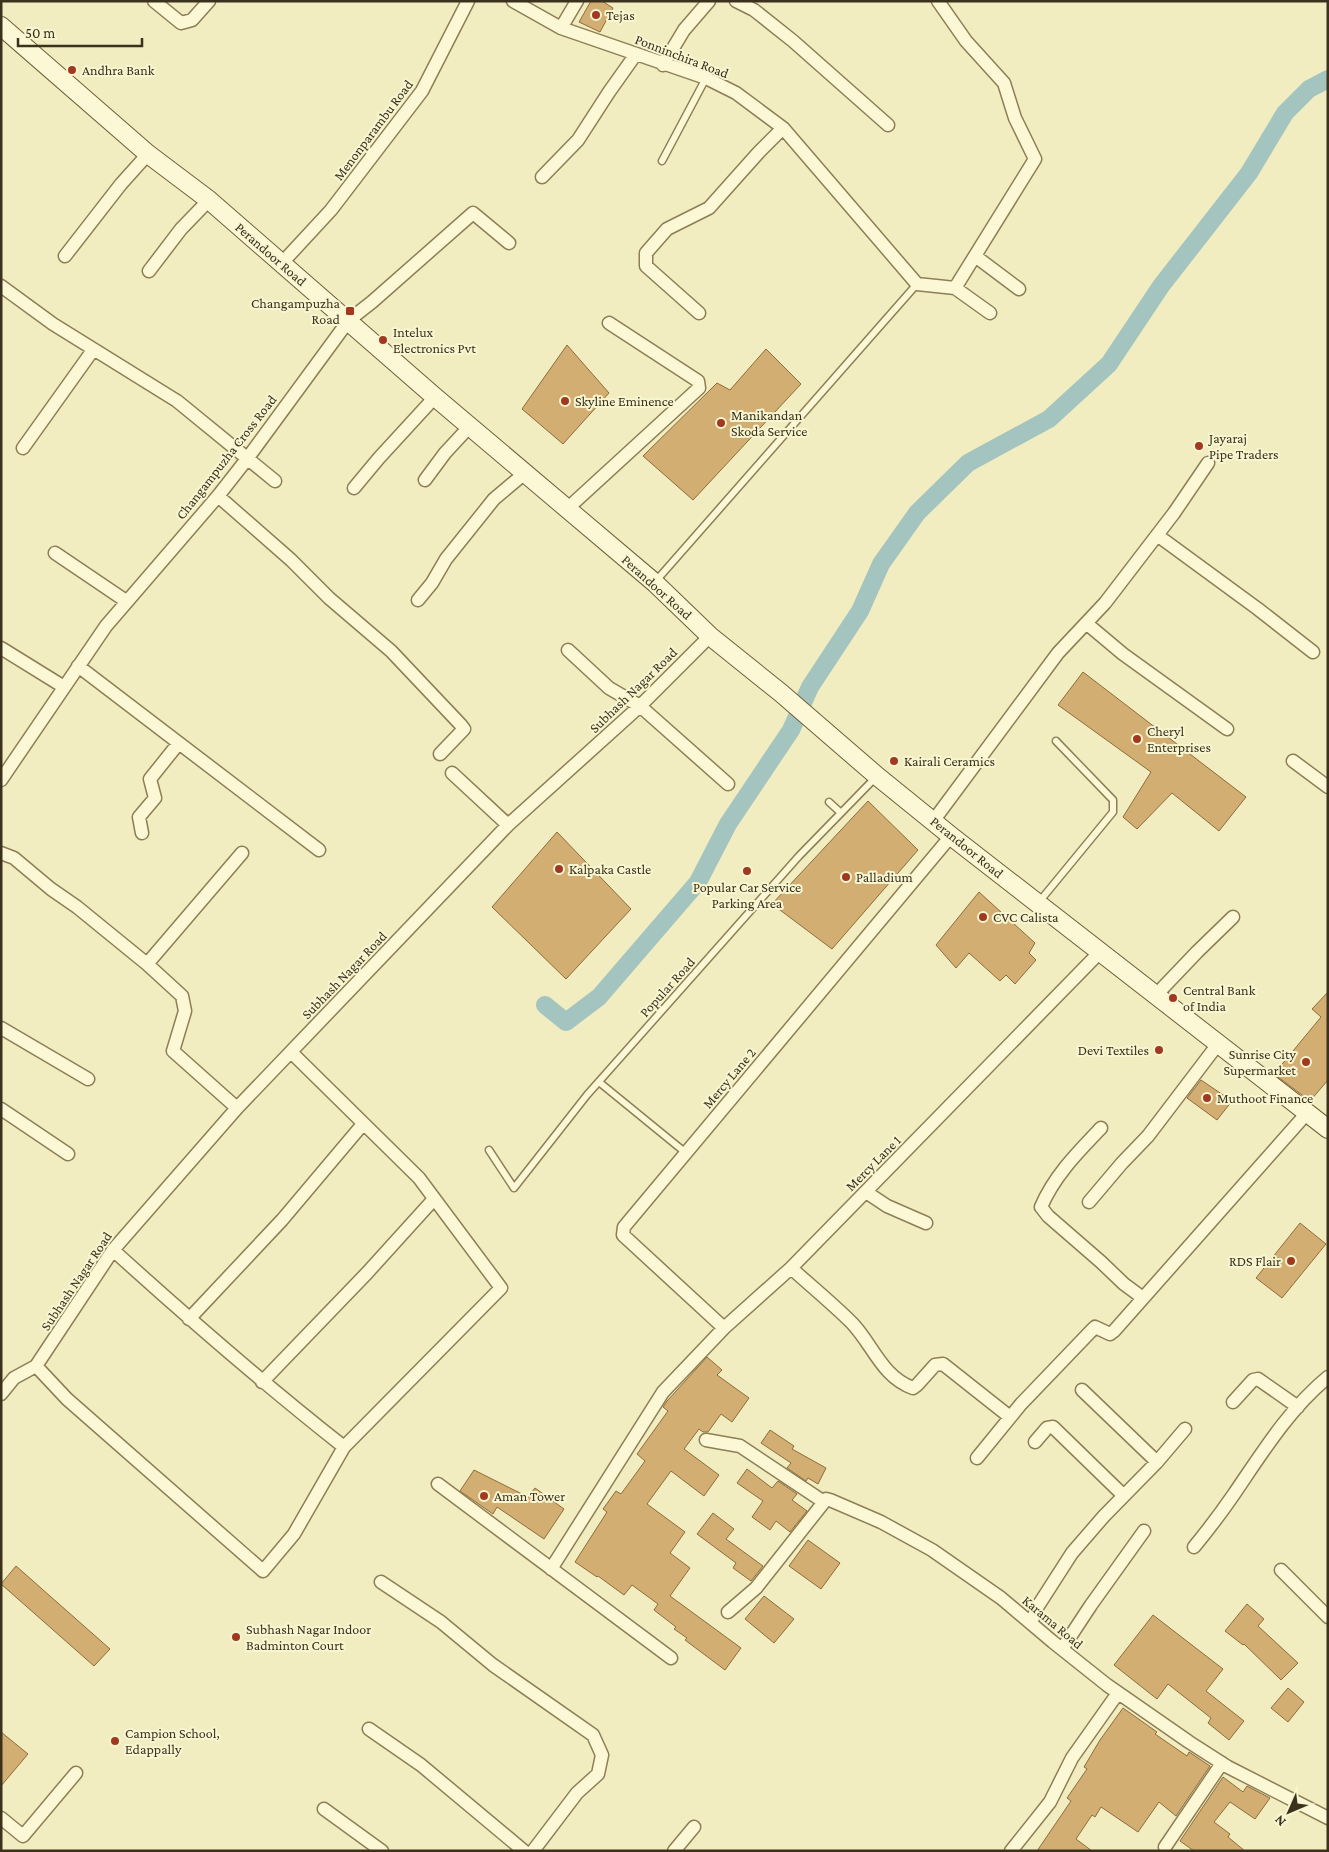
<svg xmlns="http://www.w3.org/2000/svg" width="1329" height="1852" viewBox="0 0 1329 1852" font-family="'Crimson Pro',serif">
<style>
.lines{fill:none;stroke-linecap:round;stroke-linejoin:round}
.canal{stroke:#a4c4c0;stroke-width:18}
.building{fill:#d3ae73;stroke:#8e6c3a}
.service-casing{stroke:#8d7e56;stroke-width:9}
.minor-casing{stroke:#8d7e56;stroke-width:15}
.secondary-casing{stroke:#6f5f3a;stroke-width:20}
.service{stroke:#fcf8d5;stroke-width:6}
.minor{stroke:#fcf8d5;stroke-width:12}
.secondary{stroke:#fcf8d5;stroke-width:18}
.poi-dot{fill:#a13921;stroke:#f8f5d1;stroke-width:2}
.labels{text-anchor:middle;stroke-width:4;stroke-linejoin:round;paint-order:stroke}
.poi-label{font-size:14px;fill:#3b311c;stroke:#f8f5d1;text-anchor:start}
.street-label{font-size:14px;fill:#3b311c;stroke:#f8f5d1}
</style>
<rect width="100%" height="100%" fill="#f2edc0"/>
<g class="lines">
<path class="canal" d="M545,1005L566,1022L599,997L698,882L728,824L791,730L810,687L860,611L881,564L917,513L968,463L1049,419L1109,364L1161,286L1249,173L1285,113L1309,89L1328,79"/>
</g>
<path class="building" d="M591,1H602L613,8L600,32L579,22Z
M567,345L609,393L563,444L522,409Z
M766,349L801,384L693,500L643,456L717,383L730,390Z
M1083,672L1246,797L1219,831L1172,793L1137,829L1123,817L1151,772L1058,705Z
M868,801L918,850L832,949L772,904Z
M557,832L631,909L566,979L492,907Z
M979,892L1035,943L1029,953L1036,960L1015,984L1006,975L1000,981L969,953L956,968L936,945Z
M1328,992V1080L1310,1101L1274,1074L1321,1017L1312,1009Z
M1201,1080L1232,1101L1217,1120L1187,1098Z
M1300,1223L1326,1244L1282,1298L1256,1278Z
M707,1357L722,1370L717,1375L749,1398L732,1422L721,1414L708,1432H703L699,1429L684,1449L719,1475L704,1496L671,1471L647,1504L685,1532L670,1553L690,1568L670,1596L741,1648L725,1670L685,1640L687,1638L674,1629L676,1627L654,1610L658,1604L632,1585L624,1595L598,1576L597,1577L575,1562L607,1512L603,1509L616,1491L621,1494L645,1461L637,1454L668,1411L663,1407L667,1401Z
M770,1430L794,1446L792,1449L826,1468L818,1484L808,1478L806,1481L787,1468L791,1463L761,1443Z
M747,1469L772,1488L778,1481L797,1494L792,1500L807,1511L790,1532L776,1521L770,1530L752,1517L763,1501L737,1483Z
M474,1470L528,1497L535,1488L564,1509L544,1539L497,1507L493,1514L460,1491Z
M713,1513L734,1529L726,1539L763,1566L751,1581L733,1568L736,1563L697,1534Z
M808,1540L840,1563L821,1589L789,1566Z
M16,1566L110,1649L94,1666L1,1584Z
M764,1596L794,1619L774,1643L745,1619Z
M1247,1604L1264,1619L1258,1626L1298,1663L1281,1680L1244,1644L1243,1645L1225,1631Z
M1153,1615L1223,1669L1206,1691L1244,1721L1229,1740L1208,1723L1211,1718L1168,1684L1157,1699L1114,1665Z
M1288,1688L1304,1702L1288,1722L1271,1708Z
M1123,1708L1157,1732L1155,1734L1187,1756L1189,1752L1210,1766L1176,1816L1159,1802L1138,1832L1101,1807L1095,1817L1092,1815L1076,1839L1092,1851H1037L1071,1801L1067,1798L1087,1769L1084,1767L1100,1740Z
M1,1732L28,1754L1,1786Z
M1223,1777L1243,1792L1247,1786L1270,1798L1255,1819L1230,1802L1214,1822L1230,1834L1228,1837L1245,1851H1194L1180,1841Z"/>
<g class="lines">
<g class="service-casing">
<path id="service" d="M662,161L706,78
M655,582L917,284
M829,802L841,813
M1039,902L1113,812V800L1056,741
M599,1082L686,1153
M489,1150L514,1188L587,1095L799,856L876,777"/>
</g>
<g class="minor-casing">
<path id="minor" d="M154,1L181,23L192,20L209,1
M513,1L561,28L706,78L736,93L783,128L917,284L955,288L1035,159L1015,118L1004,83L966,41L938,1
M736,1L754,10L793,41L888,125
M561,28L577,1
M663,65L684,30L709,1
M542,177L578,140L609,92L636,54
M65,256L121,184L148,154
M975,256L1019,289
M282,263L331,210L422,91L468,1
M149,271L181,229L209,200
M1,286L53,324L177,401L275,481
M955,288L990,313
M699,313L646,266V253L667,229L709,208L759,152L783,128
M23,448L93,350
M425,480L445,453L470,426
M354,488L379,458L435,397
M218,496L291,560L329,598L391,651L461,725L464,729L440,754
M567,509L699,388L698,381L609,323
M1157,535L1258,609L1313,652
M55,553L126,601
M418,600L432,583L446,559L494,499L525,473
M1086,623L1123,654L1227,729
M1,648L64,687
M568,650L609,688L640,706L728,784
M78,666L319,850
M1293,761L1328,787
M452,773L508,825
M1,780L106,626L218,496L247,459L349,320L372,302L473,213L509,243
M934,820L1058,653L1105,603L1174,513L1208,463
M142,833L139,817L155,798L150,779L178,744
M1,853L14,858L51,889L77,907L147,964L182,996L185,1011L173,1051L237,1108
M147,964L242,853
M1156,995L1197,952L1233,917
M1,1028L88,1079
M1,1109L68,1154
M1101,1128C1078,1152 1054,1176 1041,1207L1048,1216L1101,1262L1124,1284L1143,1298
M866,1192L887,1206L926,1223
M1089,1202L1122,1163L1148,1136L1218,1044
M113,1250C188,1318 264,1384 344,1447
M791,1268C811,1286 833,1304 852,1323C873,1345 882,1377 913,1388L917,1385L935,1365L943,1364L1010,1417
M189,1319L282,1220L363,1124
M724,1328L623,1235L624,1227L951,836
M36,1366L67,1399L263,1571L294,1534L344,1447L501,1288L419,1178L291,1052
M262,1382L367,1273L434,1199
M1082,1390L1157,1462
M1,1394L14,1378L36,1366L113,1250L237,1108L508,825L640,706L710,636
M1233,1402L1253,1380L1258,1379L1298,1407
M706,1440L740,1446L824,1502
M1035,1442L1047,1428L1053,1427L1123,1495
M977,1458L1021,1404L1092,1330L1095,1327L1110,1334L1114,1331L1307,1113
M438,1484L671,1658
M1194,1547C1208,1530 1221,1513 1234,1494C1262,1453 1289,1409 1328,1377
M551,1569L663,1392L724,1328L791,1268L1101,951
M1281,1570L1328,1617
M381,1582L441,1622L493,1665L593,1735L602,1755L598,1774L577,1793L533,1851
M728,1612L756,1588L824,1502L826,1499L830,1500L881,1522L932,1550L1001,1598L1053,1642L1107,1685L1189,1742L1228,1767L1328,1818
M1031,1623L1038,1606L1072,1553L1104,1516L1157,1462L1185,1429
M1062,1649L1091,1605L1144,1531
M369,1729L421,1765L524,1851
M324,1809L382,1851
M1,1818L23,1836L76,1773
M1165,1847L1222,1763
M674,1851L694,1827
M1011,1851L1050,1802L1072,1758L1118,1693"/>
</g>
<g class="secondary-casing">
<path id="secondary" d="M1,26L148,154L209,200L435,397L655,583L710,636L781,693L877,776L951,836L1328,1129"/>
</g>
<use href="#service" class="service"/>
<use href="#minor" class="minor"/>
<use href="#secondary" class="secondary"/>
</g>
<g class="poi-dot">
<circle cx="596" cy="15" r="5"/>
<circle cx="72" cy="70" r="5"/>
<rect x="345" y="306" width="10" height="10" rx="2.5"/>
<circle cx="383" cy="340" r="5"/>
<circle cx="565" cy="401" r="5"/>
<circle cx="721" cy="423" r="5"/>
<circle cx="1199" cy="446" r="5"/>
<circle cx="1137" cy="739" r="5"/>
<circle cx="894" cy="761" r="5"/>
<circle cx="559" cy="869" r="5"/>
<circle cx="747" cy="871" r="5"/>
<circle cx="846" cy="877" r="5"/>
<circle cx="983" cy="917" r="5"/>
<circle cx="1173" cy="998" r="5"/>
<circle cx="1159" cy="1050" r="5"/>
<circle cx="1306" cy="1062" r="5"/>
<circle cx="1207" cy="1098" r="5"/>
<circle cx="1291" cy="1261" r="5"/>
<circle cx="484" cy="1496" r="5"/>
<circle cx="236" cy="1637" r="5"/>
<circle cx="115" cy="1741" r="5"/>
</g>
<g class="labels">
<g class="poi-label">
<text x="606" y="20">Tejas</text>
<text x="82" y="75">Andhra Bank</text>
<text x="340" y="308" text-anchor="end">Changampuzha<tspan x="340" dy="16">Road</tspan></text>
<text x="393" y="337">Intelux<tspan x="393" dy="16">Electronics Pvt</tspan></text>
<text x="575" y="406">Skyline Eminence</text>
<text x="731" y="420">Manikandan<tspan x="731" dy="16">Skoda Service</tspan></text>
<text x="1209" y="443">Jayaraj<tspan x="1209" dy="16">Pipe Traders</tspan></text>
<text x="1147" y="736">Cheryl<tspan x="1147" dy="16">Enterprises</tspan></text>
<text x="904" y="766">Kairali Ceramics</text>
<text x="569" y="874">Kalpaka Castle</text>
<text x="856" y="882">Palladium</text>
<text x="747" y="892" text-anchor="middle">Popular Car Service<tspan x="747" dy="16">Parking Area</tspan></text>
<text x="993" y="922">CVC Calista</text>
<text x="1183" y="995">Central Bank<tspan x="1183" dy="16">of India</tspan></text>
<text x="1149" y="1055" text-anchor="end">Devi Textiles</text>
<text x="1296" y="1059" text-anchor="end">Sunrise City<tspan x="1296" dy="16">Supermarket</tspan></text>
<text x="1217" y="1103">Muthoot Finance</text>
<text x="1281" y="1266" text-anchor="end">RDS Flair</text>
<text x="494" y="1501">Aman Tower</text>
<text x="246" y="1634">Subhash Nagar Indoor<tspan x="246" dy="16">Badminton Court</tspan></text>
<text x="125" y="1738">Campion School,<tspan x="125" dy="16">Edappally</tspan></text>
</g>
<g class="street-label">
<text transform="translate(682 56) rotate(21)" y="5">Ponninchira Road</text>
<text transform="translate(373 130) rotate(-53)" y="5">Menonparambu Road</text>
<text transform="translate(271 254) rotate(41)" y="5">Perandoor Road</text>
<text transform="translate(226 457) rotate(-52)" y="5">Changampuzha Cross Road</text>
<text transform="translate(657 587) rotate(42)" y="5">Perandoor Road</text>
<text transform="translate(633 690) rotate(-44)" y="5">Subhash Nagar Road</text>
<text transform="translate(967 847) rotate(39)" y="5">Perandoor Road</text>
<text transform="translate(344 975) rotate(-46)" y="5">Subhash Nagar Road</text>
<text transform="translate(667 987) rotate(-48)" y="5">Popular Road</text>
<text transform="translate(729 1078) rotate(-50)" y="5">Mercy Lane 2</text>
<text transform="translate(873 1163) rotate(-45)" y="5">Mercy Lane 1</text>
<text transform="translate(76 1281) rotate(-56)" y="5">Subhash Nagar Road</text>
<text transform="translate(1053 1622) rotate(40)" y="5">Karama Road</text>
</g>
</g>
<rect width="1329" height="1852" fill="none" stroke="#3b311c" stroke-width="5"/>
<g transform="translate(1289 1812) rotate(225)" stroke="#f8f5d1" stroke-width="4" paint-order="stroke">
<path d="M0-4L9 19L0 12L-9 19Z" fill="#3b311c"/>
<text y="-8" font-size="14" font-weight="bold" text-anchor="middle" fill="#3b311c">N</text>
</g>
<path d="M18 38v8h124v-8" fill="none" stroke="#3b311c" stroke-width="2.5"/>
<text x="25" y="38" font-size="15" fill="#3b311c" stroke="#f8f5d1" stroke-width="4" paint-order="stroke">50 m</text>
</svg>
